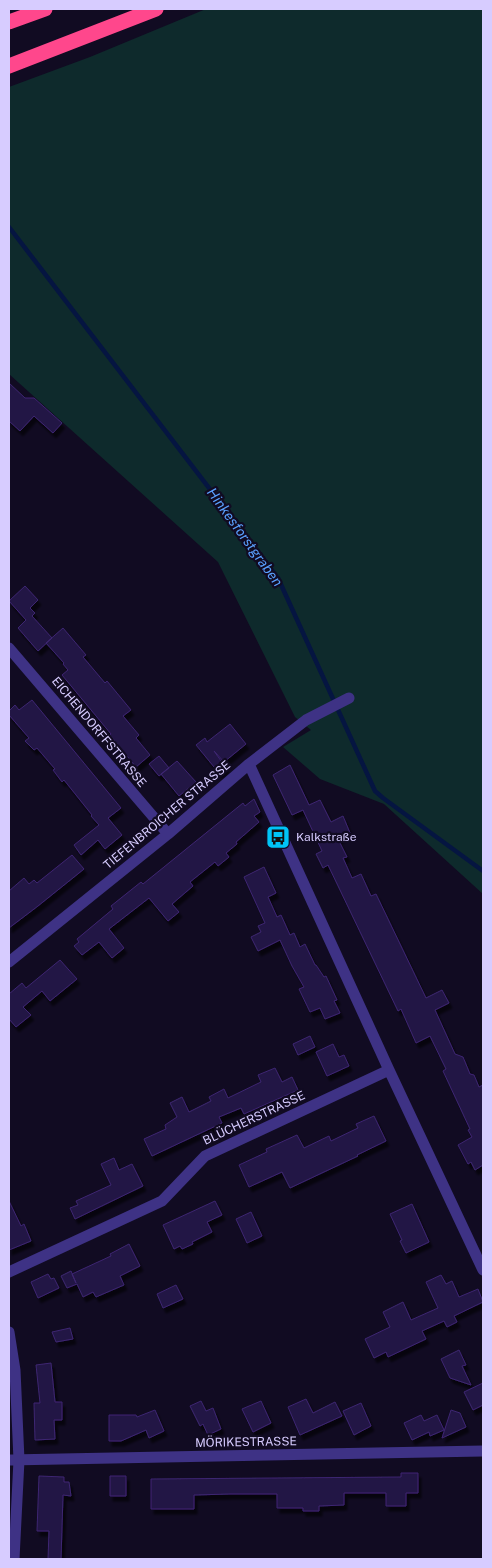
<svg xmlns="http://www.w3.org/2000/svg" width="492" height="1568" viewBox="0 0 492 1568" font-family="'Public Sans',sans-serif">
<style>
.green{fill:#0e2a2c}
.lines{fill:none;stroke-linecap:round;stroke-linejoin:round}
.stream{stroke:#051541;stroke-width:4.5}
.building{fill:#241644;stroke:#3d2672;filter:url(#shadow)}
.street{stroke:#3e3285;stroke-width:11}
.highway{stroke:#ff478c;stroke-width:15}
.labels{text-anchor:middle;stroke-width:4.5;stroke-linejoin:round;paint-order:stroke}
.street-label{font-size:12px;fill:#d7ccff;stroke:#110b22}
.poi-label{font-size:12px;fill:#d7ccff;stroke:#110b22;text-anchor:start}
.water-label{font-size:14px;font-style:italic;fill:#5aa1ff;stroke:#110b22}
</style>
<defs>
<filter id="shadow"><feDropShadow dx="3" dy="5" stdDeviation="1" flood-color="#0009"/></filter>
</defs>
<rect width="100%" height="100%" fill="#110b22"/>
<path class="green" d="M206,9H483V894L384,804L320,779L283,747L311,730L295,717L218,562L9,374V87L90,57Z"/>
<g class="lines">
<path class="stream" d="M9,227L278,578L375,791L383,798L483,871"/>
</g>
<path class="building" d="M9,383L25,398H34L62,423L53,433L34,416L20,431L9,421Z
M25,586L38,600L30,608L35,613L32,616L52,638L38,651L18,628L26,620L9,601Z
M63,628L86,655L83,657L105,683L107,681L131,710L123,716L139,735L136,738L150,755L136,767L110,735L111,734L62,675L68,670L63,664L64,663L46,643Z
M32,700L121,808L108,818L122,835L105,849L98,840L81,855L74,845L99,825L91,816L92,815L64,780L62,782L53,770L55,769L37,748L34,750L25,741L29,738L9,715V711L15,705L19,710Z
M230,724L246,744L224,762L214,751L226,768L219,773L196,745L205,738L207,742Z
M159,756L169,768L159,776L149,764Z
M177,761L196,782L179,796L161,774Z
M290,765L309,805L320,800L331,822L343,816L350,833L338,839L347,857L343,858L352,878L361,874L371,896L376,894L426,998L442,990L449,1003L435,1010L455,1054L463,1057L470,1074L474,1075L479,1087L483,1085V1165L475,1170L471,1162L468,1164L458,1145L472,1137L468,1130L470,1129L443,1071L446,1069L430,1036L416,1043L401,1009L398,1011L328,865L323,868L316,854L322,851L303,810L292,815L273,775Z
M254,799L260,812L254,816L259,822L236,842L237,844L226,853L229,857L218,866L215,862L190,882L193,886L172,904L179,912L168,921L149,898L109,929L124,948L112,958L99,942L82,955L74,946L79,942L77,939L113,909L111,906L141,882L143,884L243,803L245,806Z
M72,855L84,869L38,906L9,928V891L24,878L29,884L34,880L37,883Z
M264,867L276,893L268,897L277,917L281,915L290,935L294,933L300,947L305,944L315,965H316L324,977L326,976L337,1000L334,1001L340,1013L325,1019L320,1008L310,1012L299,989L304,987L292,966L280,940L258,951L251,937L261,932L258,926L265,923L244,877Z
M60,960L77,979L50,1001L42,991L23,1007L31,1015L16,1027L9,1019V994L22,983L26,988Z
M310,1036L315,1047L298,1055L293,1044Z
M333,1044L339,1057L344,1055L349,1066L327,1076L316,1052Z
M275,1068L282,1082L292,1077L298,1090L244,1114L241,1108L219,1117L222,1123L152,1156L144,1139L166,1129L165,1125L177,1117L170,1103L182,1097L189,1112L211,1101L209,1097L224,1089L228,1098L261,1082L258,1075Z
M374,1116L386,1141L357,1155L358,1156L290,1188L282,1172L249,1187L239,1165L267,1152L266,1149L297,1135L304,1148L329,1136L331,1141L358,1128L356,1124Z
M114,1158L119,1170L132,1164L143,1186L75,1219L70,1208L78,1205L76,1201L111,1185L101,1164Z
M9,1201L21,1226L24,1224L31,1241L9,1250Z
M215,1201L222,1215L207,1222L212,1232L192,1242L193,1244L182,1249L180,1246L174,1249L163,1225Z
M412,1204L429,1242L406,1253L400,1241L402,1240L390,1214Z
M251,1212L262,1236L247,1243L236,1219Z
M129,1244L140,1266L120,1276L124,1285L96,1297L93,1292L83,1297L77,1284L67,1288L61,1276L71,1271L76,1283L72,1274L111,1256L110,1254Z
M48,1274L51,1279L54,1278L59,1288L38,1298L31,1282Z
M441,1275L446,1284L452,1281L459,1297L478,1289L483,1302L454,1316L457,1322L447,1327L444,1321L422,1331L426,1339L388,1357L386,1352L374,1358L365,1339L390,1327L383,1312L403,1302L411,1320L438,1308L426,1282Z
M176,1285L183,1299L163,1308L157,1294Z
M70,1328L73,1339L56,1342L52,1332Z
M459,1350L466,1365L462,1366L471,1385L450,1378L441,1359Z
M51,1363L55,1402H62V1420H54L55,1439L35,1440L34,1403H40L36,1365Z
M483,1383V1405L473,1410L464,1392Z
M306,1399L313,1413L335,1402L342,1416L300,1435L288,1407Z
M201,1401L206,1411L213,1408L221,1429L208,1435L203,1424L200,1426L190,1406Z
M261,1401L271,1423L253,1432L242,1409Z
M361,1403L371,1426L354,1435L343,1411Z
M155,1410L164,1431L149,1438L146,1430L121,1441H109V1415H136L137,1417Z
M451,1410L460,1413L466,1427L442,1438Z
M421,1415L424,1421L437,1415L444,1430L430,1436L429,1432L412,1440L404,1423Z
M401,1473H418V1493H406V1506H386V1493H344V1505L319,1506V1511H303V1508H277V1494H230L194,1495V1509H151V1479L401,1477Z
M39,1476L64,1477V1482H69L71,1496L63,1495L61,1559H48L49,1531H37Z
M110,1476H126V1496H110Z"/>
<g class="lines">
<path class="street" d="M9,648L168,834
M249,764L389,1070L483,1270
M9,962L168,834L249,764L306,720L349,698
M9,1272L162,1201L205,1156L389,1070
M9,1332L15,1370L19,1460L14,1559
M9,1460L483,1451"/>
<path class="highway" d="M9,22L45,9
M9,66L156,9"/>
</g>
<defs>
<g id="bus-square" transform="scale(1.25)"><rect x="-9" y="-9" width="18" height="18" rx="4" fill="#00c4f7" stroke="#110b22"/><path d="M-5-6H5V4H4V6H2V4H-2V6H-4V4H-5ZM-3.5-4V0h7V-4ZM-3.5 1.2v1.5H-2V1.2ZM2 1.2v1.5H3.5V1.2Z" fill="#111"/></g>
</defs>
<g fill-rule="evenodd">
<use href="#bus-square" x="278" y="837"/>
</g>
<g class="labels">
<g class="street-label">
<text transform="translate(99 732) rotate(50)" y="4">EICHENDORFFSTRASSE</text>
<text transform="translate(167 815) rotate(-40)" y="4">TIEFENBROICHER STRASSE</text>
<text transform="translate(254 1118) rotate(-25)" y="4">BLÜCHERSTRASSE</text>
<text transform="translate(246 1442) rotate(-1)" y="4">MÖRIKESTRASSE</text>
</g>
<g class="poi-label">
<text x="296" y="841">Kalkstraße</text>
</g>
<g class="water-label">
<text transform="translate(245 537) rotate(54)" y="5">Hinkesforstgraben</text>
</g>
</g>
<rect width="492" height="1568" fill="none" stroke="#d7ccff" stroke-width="20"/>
</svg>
